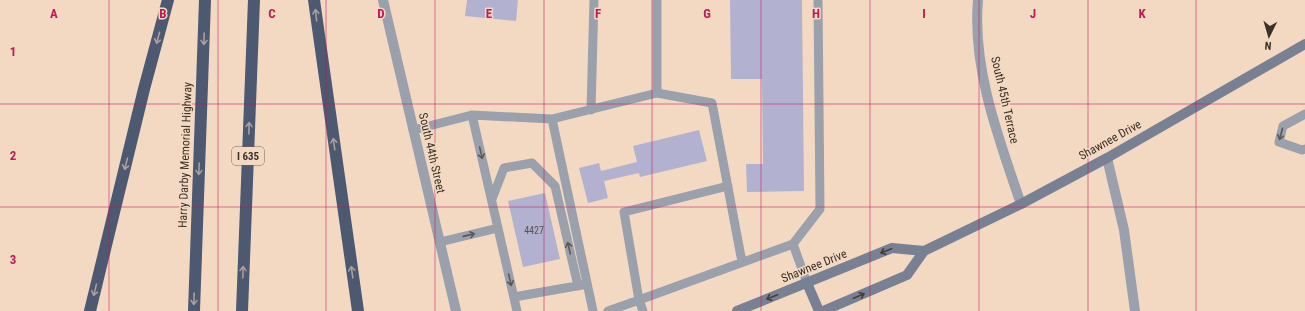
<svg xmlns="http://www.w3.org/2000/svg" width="1305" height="311" viewBox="0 0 1305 311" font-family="'Roboto Condensed',sans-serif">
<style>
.building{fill:#b2b2d0}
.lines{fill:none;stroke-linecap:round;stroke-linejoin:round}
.service{stroke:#9aa0ac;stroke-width:9}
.minor{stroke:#9aa0ac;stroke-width:10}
.secondary{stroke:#788193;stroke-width:10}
.motorway{stroke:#4d5871;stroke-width:12}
.oneway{stroke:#a89f9e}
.oneway2{stroke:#5d5857}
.oneway3{stroke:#453e39}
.grid{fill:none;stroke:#c2185b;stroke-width:1;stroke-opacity:0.55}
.labels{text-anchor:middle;stroke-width:3;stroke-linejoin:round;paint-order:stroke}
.number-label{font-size:10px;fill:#5a5253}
.shield{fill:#f3d9c2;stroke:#736457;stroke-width:1}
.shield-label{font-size:11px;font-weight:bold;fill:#3c3229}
.street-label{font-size:12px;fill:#3c3229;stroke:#f3d9c2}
.grid-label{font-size:13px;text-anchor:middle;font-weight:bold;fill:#c2185b;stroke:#f3d9c2;stroke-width:3;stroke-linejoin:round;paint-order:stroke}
</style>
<rect width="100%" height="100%" fill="#f3d9c2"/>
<path class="building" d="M467,0H518L516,21L465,16Z
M730,0H802L804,191L747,192L746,164H763L762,79H731Z
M699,130L707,161L640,177L639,173L604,181L608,198L588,203L579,168L599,163L601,171L637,162L633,146Z
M545,193L560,259L523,267L508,201Z"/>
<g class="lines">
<path class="service" d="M657,0V93
M591,110L594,0
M1305,114L1283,126L1279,142L1302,150L1305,149
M472,115L517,311
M552,119L593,311
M413,130L472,115L552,119L657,93L712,103L742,262
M492,199L504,168L532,163L555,186L578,286
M440,242L498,228
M793,244L820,209L818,0
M514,297L582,285
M608,311L639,300L624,212L728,186
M643,311L639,300L793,244L807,283"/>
<path class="minor" d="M383,0L456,311
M978,0C972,69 999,139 1021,204
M1107,158L1124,230L1135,311"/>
<path class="secondary" d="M807,283L819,311
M737,311L892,248L924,251
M823,311L907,275L924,251L1021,204L1107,158L1305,44"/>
<path class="motorway" d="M314,0L358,311
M90,311L144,89L168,0
M194,311L205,0
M242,311L254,0"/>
</g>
<defs><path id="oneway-shaft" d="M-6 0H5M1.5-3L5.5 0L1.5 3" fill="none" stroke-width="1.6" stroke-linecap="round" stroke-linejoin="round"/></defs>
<g class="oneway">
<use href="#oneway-shaft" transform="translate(316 15) rotate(-97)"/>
<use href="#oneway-shaft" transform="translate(158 38) rotate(105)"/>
<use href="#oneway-shaft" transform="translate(204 39) rotate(92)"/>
<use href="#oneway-shaft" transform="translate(249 128) rotate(-88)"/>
<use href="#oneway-shaft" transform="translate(334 144) rotate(-98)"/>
<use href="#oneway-shaft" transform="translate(126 164) rotate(104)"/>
<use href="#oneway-shaft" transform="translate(199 169) rotate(92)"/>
<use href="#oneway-shaft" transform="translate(243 272) rotate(-88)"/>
<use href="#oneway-shaft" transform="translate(352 272) rotate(-98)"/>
<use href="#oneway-shaft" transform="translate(95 290) rotate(104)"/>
<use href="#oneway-shaft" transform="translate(194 299) rotate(92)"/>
</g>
<g class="oneway2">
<use href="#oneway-shaft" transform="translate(1281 134) rotate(105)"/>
<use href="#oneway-shaft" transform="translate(481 153) rotate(77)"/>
<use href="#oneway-shaft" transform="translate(469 235) rotate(-13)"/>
<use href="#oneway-shaft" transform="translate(569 248) rotate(-103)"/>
<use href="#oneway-shaft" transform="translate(510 280) rotate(77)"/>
</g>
<g class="oneway3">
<use href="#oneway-shaft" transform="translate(886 251) rotate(159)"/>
<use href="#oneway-shaft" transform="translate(859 296) rotate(-23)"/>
<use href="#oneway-shaft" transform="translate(772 297) rotate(158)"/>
</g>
<path class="grid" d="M109,0V311M218,0V311M326,0V311M435,0V311M544,0V311M652,0V311M761,0V311M870,0V311M979,0V311M1088,0V311M1196,0V311M0,104H1305M0,207H1305"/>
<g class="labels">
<g class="number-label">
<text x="534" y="234">4427</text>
</g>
<rect class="shield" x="232" y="147" width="32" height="18" rx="3"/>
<g class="shield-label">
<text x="248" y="160">I 635</text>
</g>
<g class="street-label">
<text transform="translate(1005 100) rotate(77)" y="4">South 45th Terrace</text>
<text transform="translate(1110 140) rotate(-29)" y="4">Shawnee Drive</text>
<text transform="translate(432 153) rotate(77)" y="4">South 44th Street</text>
<text transform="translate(185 155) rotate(-88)" y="4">Harry Darby Memorial Highway</text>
<text transform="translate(814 266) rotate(-22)" y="4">Shawnee Drive</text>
</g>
</g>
<g class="grid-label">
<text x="54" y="18">A</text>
<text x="163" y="18">B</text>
<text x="272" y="18">C</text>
<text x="381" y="18">D</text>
<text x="489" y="18">E</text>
<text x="598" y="18">F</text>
<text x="707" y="18">G</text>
<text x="816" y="18">H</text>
<text x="924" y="18">I</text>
<text x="1033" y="18">J</text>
<text x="1142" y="18">K</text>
<text x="13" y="56">1</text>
<text x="13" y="160">2</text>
<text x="13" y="264">3</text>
</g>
<g transform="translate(1269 36) rotate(185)" stroke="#f3d9c2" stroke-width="3" paint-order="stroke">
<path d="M0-3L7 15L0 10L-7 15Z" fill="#3c3229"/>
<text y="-6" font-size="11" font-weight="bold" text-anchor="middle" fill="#3c3229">N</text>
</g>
</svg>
